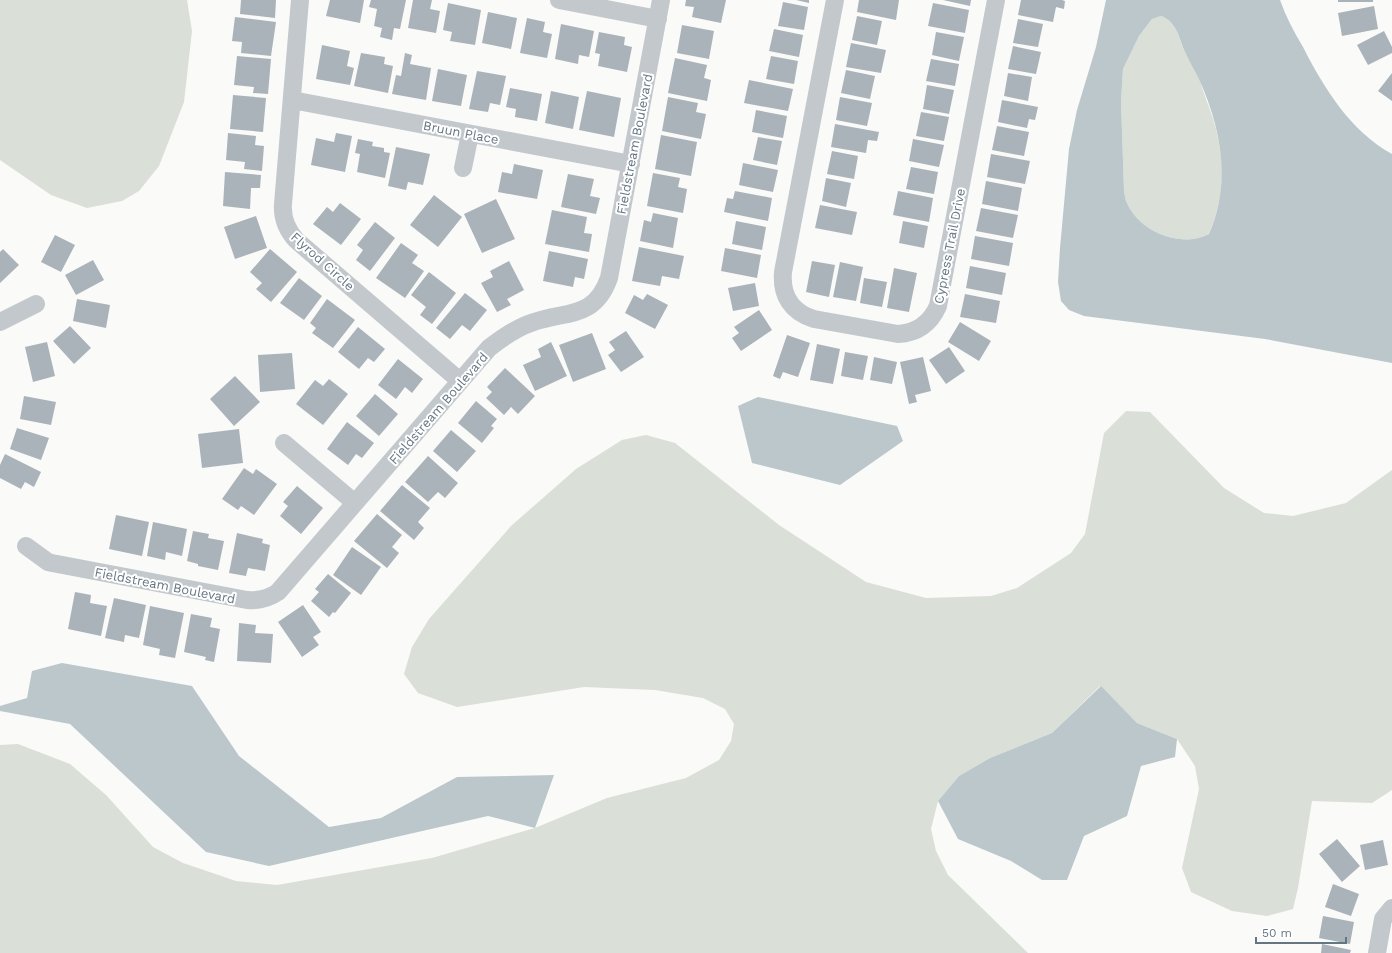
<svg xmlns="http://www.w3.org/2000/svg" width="1392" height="953" viewBox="0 0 1392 953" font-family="'Work Sans',sans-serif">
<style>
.green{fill:#dadfd7}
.water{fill:#bbc7cb;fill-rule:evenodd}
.building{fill:#aab3b9}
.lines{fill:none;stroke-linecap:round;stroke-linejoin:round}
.minor{stroke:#c3c8cc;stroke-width:18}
.labels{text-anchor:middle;stroke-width:4;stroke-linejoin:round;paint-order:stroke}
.street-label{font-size:13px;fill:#657683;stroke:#fff}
</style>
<rect width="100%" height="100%" fill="#fafaf8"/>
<path class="green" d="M0,0H187L192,31L184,102L159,166L139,191L122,201L87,208L51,195L0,160Z
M1161,16C1177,20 1178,38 1185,52C1189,60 1194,68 1198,76C1201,83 1203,91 1206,99C1224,145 1229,187 1209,234C1205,236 1199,238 1194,239C1168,242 1138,228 1127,203C1125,200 1125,195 1124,191L1121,101L1123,69L1139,36L1152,19Z
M1126,411L1150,412L1224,488L1264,513L1293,516L1346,503L1392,470V790L1372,803L1312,801L1298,888L1293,909L1267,916L1232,911L1191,892L1182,868L1199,789L1195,766L1177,739L1137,723L1100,686L1052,733L990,758L959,776L938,801L931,829L936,851L948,875L1028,953H0V745L18,744L70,764L106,795L153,847L183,863L236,881L277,885L432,858L535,828L607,798L686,778L719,760L731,741L734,724L725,709L703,698L655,690L584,687L457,707L418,693L404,674L412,647L429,619L511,526L576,469L622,440L646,435L675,443L779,525L866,582L926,598L991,596L1017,588L1071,553L1085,534L1104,433Z"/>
<path class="water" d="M1106,0H1280C1286,17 1294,32 1303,47C1324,88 1350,131 1392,154V363L1265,339L1084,316L1069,310L1061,301L1058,282L1060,248L1069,149L1077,110L1096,47ZM1161,16C1177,21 1179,39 1185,52C1189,61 1194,69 1198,77C1221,127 1232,182 1209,234C1205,236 1199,238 1194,239C1168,242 1138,228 1127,203C1125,200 1125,195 1124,191L1121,101L1123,69L1139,36L1152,19Z
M758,397L897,426L903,441L840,485L752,463L738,406Z
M62,663L192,686L239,756L329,827L381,818L457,777L554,775L535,828L488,816L269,866L206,852L70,724L0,711V706L27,698L32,671Z
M1101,686L1137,723L1177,739L1175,757L1141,766L1127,816L1084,836L1067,880H1042L1011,861L958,839L938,801L959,776L990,758L1052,733Z"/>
<path class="building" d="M241,0H276L275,18L240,14Z
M330,0H364L360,23L326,16Z
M371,0H406L400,29L394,28L392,40L380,37L382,28L374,26L377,9L369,7Z
M413,0H432L430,9L440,11L436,33L408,28Z
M686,0H726L721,23L692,17L694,7L685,6Z
M796,0H809V3Z
M859,0H899L896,20L857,12Z
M943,0H971L970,6Z
M1021,0H1062L1065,1L1064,9L1056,7L1053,22L1018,15Z
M1338,0H1373V2H1338Z
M783,2L808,7L804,30L778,26Z
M448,3L481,10L475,45L450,41L452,32L443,30Z
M933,3L969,10L965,33L928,26Z
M1374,6L1378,29L1342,36L1338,13Z
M488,12L517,18L511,49L482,43Z
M857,16L882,21L877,45L852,40Z
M235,17L276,22L271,56L241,53L242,42L232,41Z
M527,18L545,22L543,32L552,34L547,58L520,53Z
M1018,19L1043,24L1038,47L1013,43Z
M561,24L594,31L589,57L579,55L578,64L555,59Z
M682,25L714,31L709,59L677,53Z
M774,29L803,35L799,57L769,51Z
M1384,31L1392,47V53L1368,65L1357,45Z
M599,32L625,37L624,45L632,47L627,72L598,66L600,54L595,53Z
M936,32L964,37L959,61L932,55Z
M851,43L886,50L881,73L846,67Z
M322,45L350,51L347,66L354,68L350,85L316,79Z
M1013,46L1041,52L1036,74L1008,69Z
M361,53L385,57L384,64L393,66L388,93L354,86Z
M405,53L412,55L410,64L431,68L426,100L392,94L396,75L401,76Z
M237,56L271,59L268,94L253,93L254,87L234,85Z
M771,56L798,61L794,84L766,79Z
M675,58L707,65L704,78L711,80L707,101L668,93Z
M931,59L959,64L955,86L926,81Z
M438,69L467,75L461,106L432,101Z
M846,70L875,76L870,99L841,93Z
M477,71L506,76L500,105L490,103L488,112L469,109Z
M1008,73L1032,77L1028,101L1004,96Z
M1392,73V101L1378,91Z
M749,80L793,89L788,111L744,103Z
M927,85L954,90L949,114L923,109Z
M510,88L542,94L537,121L515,117L516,109L506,107Z
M551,91L579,97L573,129L545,123Z
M587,91L621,98L614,137L579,130Z
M233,95L266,98L263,132L230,129Z
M668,97L698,103L696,112L706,114L701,139L662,131Z
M840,97L872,103L867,126L836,120Z
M1002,100L1038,107L1035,120L1029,119L1027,128L998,122Z
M756,110L787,116L783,138L752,132Z
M921,112L949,117L944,141L916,136Z
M835,124L879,132L877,141L868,140L866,153L831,147Z
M997,126L1029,132L1024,156L992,150Z
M228,133L256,136L255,145L264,146L262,171L244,169L245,162L226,160Z
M336,133L352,136L345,172L311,165L316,138L334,142Z
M661,135L697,142L691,176L655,169Z
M758,137L782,141L777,165L753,160Z
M358,139L373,142L372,146L384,148V152L390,153L385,178L357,172L360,154L355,153Z
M913,139L944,145L939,167L909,161Z
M396,147L430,154L423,185L408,182L406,190L388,186Z
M832,151L858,156L854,179L827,174Z
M991,154L1030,161L1025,184L987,177Z
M743,163L778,170L773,192L739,185Z
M514,164L543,170L537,199L498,192L502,172L512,174Z
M911,167L938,172L934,194L906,189Z
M225,172L261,175L260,188H251L250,209L223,206Z
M653,173L680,178L678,187L687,189L683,213L647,206Z
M568,174L594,179L590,196L600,198L596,214L561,207Z
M826,178L851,183L846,207L822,201Z
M986,181L1022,188L1018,211L982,204Z
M735,191L772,198L768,221L724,212L727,198L733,199Z
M898,191L933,198L929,222L893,215Z
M434,195L462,217L438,247L410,225Z
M496,199L515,239L482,253L464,214Z
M340,203L361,219L341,245L313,224L327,207L333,212Z
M820,205L857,212L852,235L815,228Z
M981,208L1018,215L1013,238L976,231Z
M552,210L587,217L584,233L592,234L589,252L545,244Z
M653,213L678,218L673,248L640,241L644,220L651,222Z
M256,216L267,248L235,259L224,227Z
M736,221L766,227L762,250L732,244Z
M903,221L928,226L924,248L899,243Z
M375,222L395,238L370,271L356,260L363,250L357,245Z
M55,235L75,245L61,272L41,262Z
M975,236L1013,243L1009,266L971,259Z
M401,243L418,255L412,263L424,271L405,298L376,278Z
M639,247L684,256L679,279L662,276L660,286L632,281Z
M725,248L761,255L757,278L721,271Z
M3,249L19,265L0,283V252Z
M270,249L297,272L271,302L256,289L262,283L250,272Z
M549,251L588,259L584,279L575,277L573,287L543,281Z
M93,260L104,280L76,295L65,275Z
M509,261L524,290L507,299L511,305L497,312L481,283L493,277L490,271Z
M812,261L835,265L829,297L806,292Z
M840,262L863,267L856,301L833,297Z
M970,266L1006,273L1002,295L966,288Z
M894,268L917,273L909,312L887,308Z
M429,272L456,293L432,324L420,315L426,307L411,295Z
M299,278L322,296L304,320L280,303Z
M864,278L887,282L882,307L860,303Z
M755,283L759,306L733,311L728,288Z
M465,293L487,310L470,331L462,325L450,339L436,328Z
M647,294L668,305L655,329L625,313L634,295L643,300Z
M965,294L1000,301L996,323L960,317Z
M77,299L110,305L106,328L73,321Z
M327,299L355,320L333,348L312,333L316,328L310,323Z
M759,310L772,330L741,351L732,338L739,333L734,327Z
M960,322L991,341L979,361L948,342Z
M70,326L91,348L74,364L53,341Z
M358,327L385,349L374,362L368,358L359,369L338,352Z
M626,331L644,357L621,372L608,355L615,350L609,342Z
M592,333L606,369L573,382L559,345Z
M787,335L810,343L798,377L783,372L780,379L773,376Z
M47,342L55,376L33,382L25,347Z
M551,342L567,376L535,391L523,365L541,357L538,349Z
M817,344L840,349L833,384L810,380Z
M949,347L965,371L946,384L929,360Z
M845,352L868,356L863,380L841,376Z
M292,353L295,389L260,392L258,355Z
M874,357L897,362L892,384L870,380Z
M923,357L931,391L915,395L917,402L909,404L900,362Z
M398,359L423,379L412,393L405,387L396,399L378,385Z
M505,368L535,396L518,414L511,407L504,415L486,398L492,392L487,387Z
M235,376L260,402L234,426L210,399Z
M329,379L348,394L323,425L296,404L315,380L323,386Z
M375,394L398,414L379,436L356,416Z
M24,396L56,402L51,425L20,419Z
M476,401L497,419L491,426L494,428L482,443L458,423Z
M347,422L374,443L362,458L356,454L348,465L327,449Z
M17,428L49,438L41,460L10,449Z
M239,429L243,463L202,468L198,434Z
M451,430L476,451L457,472L433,451Z
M5,454L41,472L34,487L25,482L21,489L0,478V465Z
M428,456L458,483L445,498L438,492L428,502L405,482Z
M244,468L253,474L256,469L277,484L254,515L241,506L238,510L222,499Z
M402,485L430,508L418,522L424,528L414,540L380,511Z
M297,486L323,508L301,534L280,516L288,506L283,502Z
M377,514L402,535L392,547L399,553L387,568L354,541Z
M116,515L149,522L142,556L109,549Z
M153,522L187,529L182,556L166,552L165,560L147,556Z
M193,531L209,534L208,538L224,541L218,570L198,566V564L187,561Z
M237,533L263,539L262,543L270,545L265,571L248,568L246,576L229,573Z
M352,547L381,567L361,595L333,575Z
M328,574L351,593L335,613L333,612L329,617L311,601L319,592L315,589Z
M75,592L91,595L90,603L107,606L101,636L68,629Z
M114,598L146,605L139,638L125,635L124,642L105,638Z
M303,605L321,632L313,637L319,645L302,657L278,622Z
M150,606L184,613L175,658L159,655L160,649L143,645Z
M191,614L212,618L210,627L220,629L214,662L205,660L206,657L184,652Z
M239,623L256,625L255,633L273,634L271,663L237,661Z
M1337,839L1360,866L1342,882L1319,854Z
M1383,840L1388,865L1365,870L1360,845Z
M1333,884L1359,894L1351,916L1325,907Z
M1323,916L1354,922L1350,944L1319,938Z
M1322,944L1351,950L1350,953H1321Z"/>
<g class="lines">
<path class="minor" d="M300,0L283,204C282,218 286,229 296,240L460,381
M559,0L658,19
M835,0L783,272C781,295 791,312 814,319L898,334C916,333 930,324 938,306L996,0
M292,100L631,164
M463,168L470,134
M0,322L36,304
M284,443L355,503
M26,546L48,562L52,563L247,600C259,601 268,599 278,592L489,348C502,338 516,328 531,323C566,310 594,320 609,278L661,0
M1377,953L1383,919L1392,908"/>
</g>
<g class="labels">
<g class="street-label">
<text transform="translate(461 132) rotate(11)" y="5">Bruun Place</text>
<text transform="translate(634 144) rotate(-79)" y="5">Fieldstream Boulevard</text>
<text transform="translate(949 246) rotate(-79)" y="5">Cypress Trail Drive</text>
<text transform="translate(323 261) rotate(42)" y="5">Flyrod Circle</text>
<text transform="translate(438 408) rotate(-49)" y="5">Fieldstream Boulevard</text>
<text transform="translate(165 585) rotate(11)" y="5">Fieldstream Boulevard</text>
</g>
</g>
<path d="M1256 937v6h90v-6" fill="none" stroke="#657683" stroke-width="2"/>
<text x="1262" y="937" font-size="12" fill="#657683" stroke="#ffffff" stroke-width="3" paint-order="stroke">50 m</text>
</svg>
